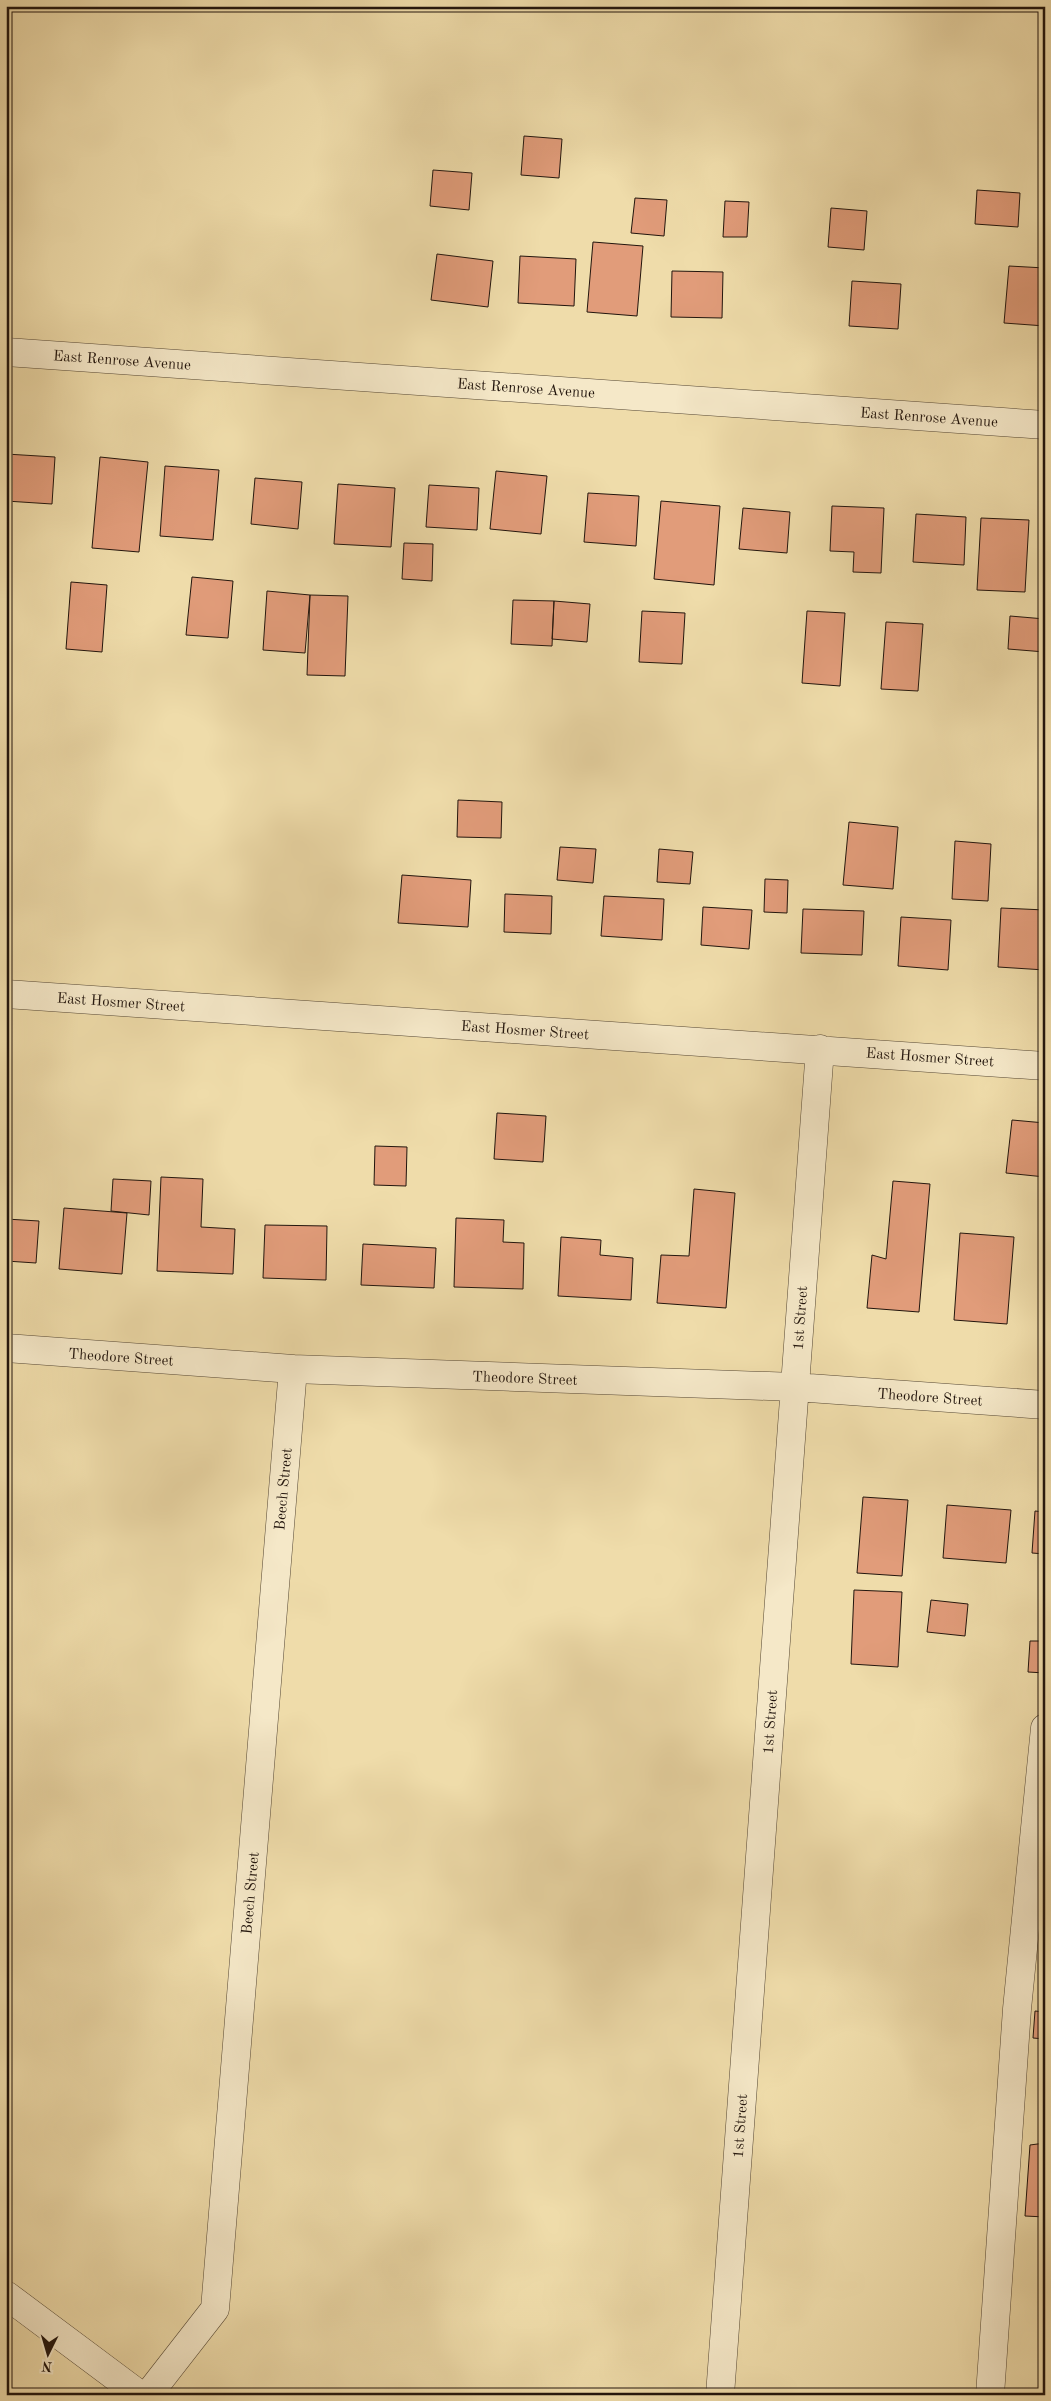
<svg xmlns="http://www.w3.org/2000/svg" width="1051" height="2401" viewBox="0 0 1051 2401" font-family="'Old Standard TT',serif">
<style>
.building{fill:#e19c7a;stroke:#22150d}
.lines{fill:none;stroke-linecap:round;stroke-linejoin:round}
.minor-casing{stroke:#554734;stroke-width:29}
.minor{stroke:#f5e8c8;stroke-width:28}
.labels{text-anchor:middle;stroke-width:4.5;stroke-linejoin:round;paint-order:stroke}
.street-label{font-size:15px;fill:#22150d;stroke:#f5e8c8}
</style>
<rect width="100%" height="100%" fill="#efdcaa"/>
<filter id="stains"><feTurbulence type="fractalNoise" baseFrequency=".004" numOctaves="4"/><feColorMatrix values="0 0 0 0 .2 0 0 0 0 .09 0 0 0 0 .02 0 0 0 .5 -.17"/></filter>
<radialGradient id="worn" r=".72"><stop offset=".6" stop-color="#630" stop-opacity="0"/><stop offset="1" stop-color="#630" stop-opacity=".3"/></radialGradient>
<path class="building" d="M524,136L562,139L559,178L521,175Z
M433,170L472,173L469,210L430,206Z
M977,190L1020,193L1018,227L975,224Z
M635,198L667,200L664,236L631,233Z
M725,201L749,202L747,237H723Z
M831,208L867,211L864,250L828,247Z
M593,242L643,246L637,316L587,312Z
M437,254L493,261L488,307L431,300Z
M520,256L576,259L574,306L518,303Z
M1009,266L1045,268V326L1004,323Z
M672,271L723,272L722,318L671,317Z
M852,281L901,284L898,329L849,326Z
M6,454L55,457L52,504L6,501Z
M100,457L148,462L139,552L92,548Z
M165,466L219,470L213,540L160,536Z
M496,471L547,476L541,534L490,529Z
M255,478L302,482L298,529L251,524Z
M338,484L395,488L391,547L334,544Z
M429,485L479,488L477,530L426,527Z
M588,493L639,496L636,546L584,542Z
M661,501L720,506L714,585L654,579Z
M832,506L884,508L881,573L853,572L854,552L830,551Z
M743,508L790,512L787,553L739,549Z
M916,514L966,517L964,565L913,562Z
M981,518L1029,520L1025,592L977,590Z
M404,543L433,544L432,581L402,579Z
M192,577L233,581L228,638L186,635Z
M71,582L107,585L102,652L66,649Z
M267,591L310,595L305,653L263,650Z
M310,595L348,596L345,676L307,675Z
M513,600L554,601L552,646L511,644Z
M554,601L590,604L587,642L552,639Z
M642,611L685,613L682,664L639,662Z
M807,611L845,613L840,686L802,683Z
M1010,616L1045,619V652L1008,649Z
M886,622L923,624L918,691L881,689Z
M458,800L502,802L501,838L457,837Z
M849,822L898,827L893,889L843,885Z
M955,841L991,844L988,901L952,899Z
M560,847L596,849L593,883L557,880Z
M659,849L693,852L690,884L657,882Z
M402,875L471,880L468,927L398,923Z
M765,879L788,880L787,913L764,912Z
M505,894L552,896L551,934L504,932Z
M604,896L664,899L662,940L601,936Z
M703,907L752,910L749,949L701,945Z
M1001,908L1045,910V970L998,967Z
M803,909L864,911L862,955L801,953Z
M901,917L951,920L948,970L898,966Z
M497,1113L546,1116L543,1162L494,1159Z
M1012,1120L1045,1123V1177L1006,1173Z
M375,1146L407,1147L406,1186L374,1185Z
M161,1177L203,1179L201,1227L235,1229L233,1274L157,1271Z
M113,1179L151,1181L149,1215L111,1211Z
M893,1181L930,1184L919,1312L867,1308L872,1255L886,1259Z
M694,1189L735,1193L726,1308L657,1303L661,1255L689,1256Z
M64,1208L127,1213L122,1274L59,1269Z
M456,1218L504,1220L503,1242L524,1243L523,1289L454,1287Z
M6,1219L39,1221L36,1263L6,1261Z
M265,1225L327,1226L326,1280L263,1278Z
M960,1233L1014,1237L1007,1324L954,1320Z
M561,1237L601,1240L600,1255L633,1258L631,1300L558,1296Z
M363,1244L436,1248L434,1288L361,1285Z
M863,1497L908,1500L902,1576L857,1573Z
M947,1505L1011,1510L1006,1563L943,1558Z
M1035,1511L1045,1512V1554L1032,1553Z
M854,1590L902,1592L898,1667L851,1664Z
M931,1600L968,1604L965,1636L927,1632Z
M1030,1641H1045V1673L1028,1672Z
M1035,2011L1045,2012V2039L1033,2038Z
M1045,2143V2217L1025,2216L1030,2145Z"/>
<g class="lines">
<g class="minor-casing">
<path id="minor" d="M6,352L1045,425
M6,994L1045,1066
M6,1348L293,1369L795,1387L1045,1405
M6,2295L140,2395
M148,2395L215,2309L293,1369
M720,2395L820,1049
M990,2395L1017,2009L1045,1728"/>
</g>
<use href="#minor" class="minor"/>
</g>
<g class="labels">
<g class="street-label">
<text transform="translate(122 360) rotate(4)" y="5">East Renrose Avenue</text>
<text transform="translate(526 388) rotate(4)" y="5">East Renrose Avenue</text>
<text transform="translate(929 417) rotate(4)" y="5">East Renrose Avenue</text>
<text transform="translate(121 1002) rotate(4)" y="5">East Hosmer Street</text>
<text transform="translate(525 1030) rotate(4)" y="5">East Hosmer Street</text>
<text transform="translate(930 1057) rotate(4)" y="5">East Hosmer Street</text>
<text transform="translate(800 1318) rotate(-86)" y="5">1st Street</text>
<text transform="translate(121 1357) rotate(4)" y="5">Theodore Street</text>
<text transform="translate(525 1378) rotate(2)" y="5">Theodore Street</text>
<text transform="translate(930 1397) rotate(4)" y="5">Theodore Street</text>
<text transform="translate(283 1489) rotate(-85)" y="5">Beech Street</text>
<text transform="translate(770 1722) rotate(-86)" y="5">1st Street</text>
<text transform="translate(250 1893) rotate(-85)" y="5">Beech Street</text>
<text transform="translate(740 2126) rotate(-86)" y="5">1st Street</text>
</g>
</g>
<rect width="1051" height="2401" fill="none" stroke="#efdcaa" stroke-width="25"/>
<rect x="8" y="8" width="1036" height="2386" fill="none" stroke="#22150d" stroke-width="2.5"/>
<rect x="12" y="12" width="1026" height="2376" fill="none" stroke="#22150d"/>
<g transform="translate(48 2354) rotate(185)" stroke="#f5e8c8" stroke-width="4" paint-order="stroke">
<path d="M0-4L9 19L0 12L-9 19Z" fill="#22150d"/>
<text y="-8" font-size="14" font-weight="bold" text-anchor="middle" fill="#22150d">N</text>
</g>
<rect width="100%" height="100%" filter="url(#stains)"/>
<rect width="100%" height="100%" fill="url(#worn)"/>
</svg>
